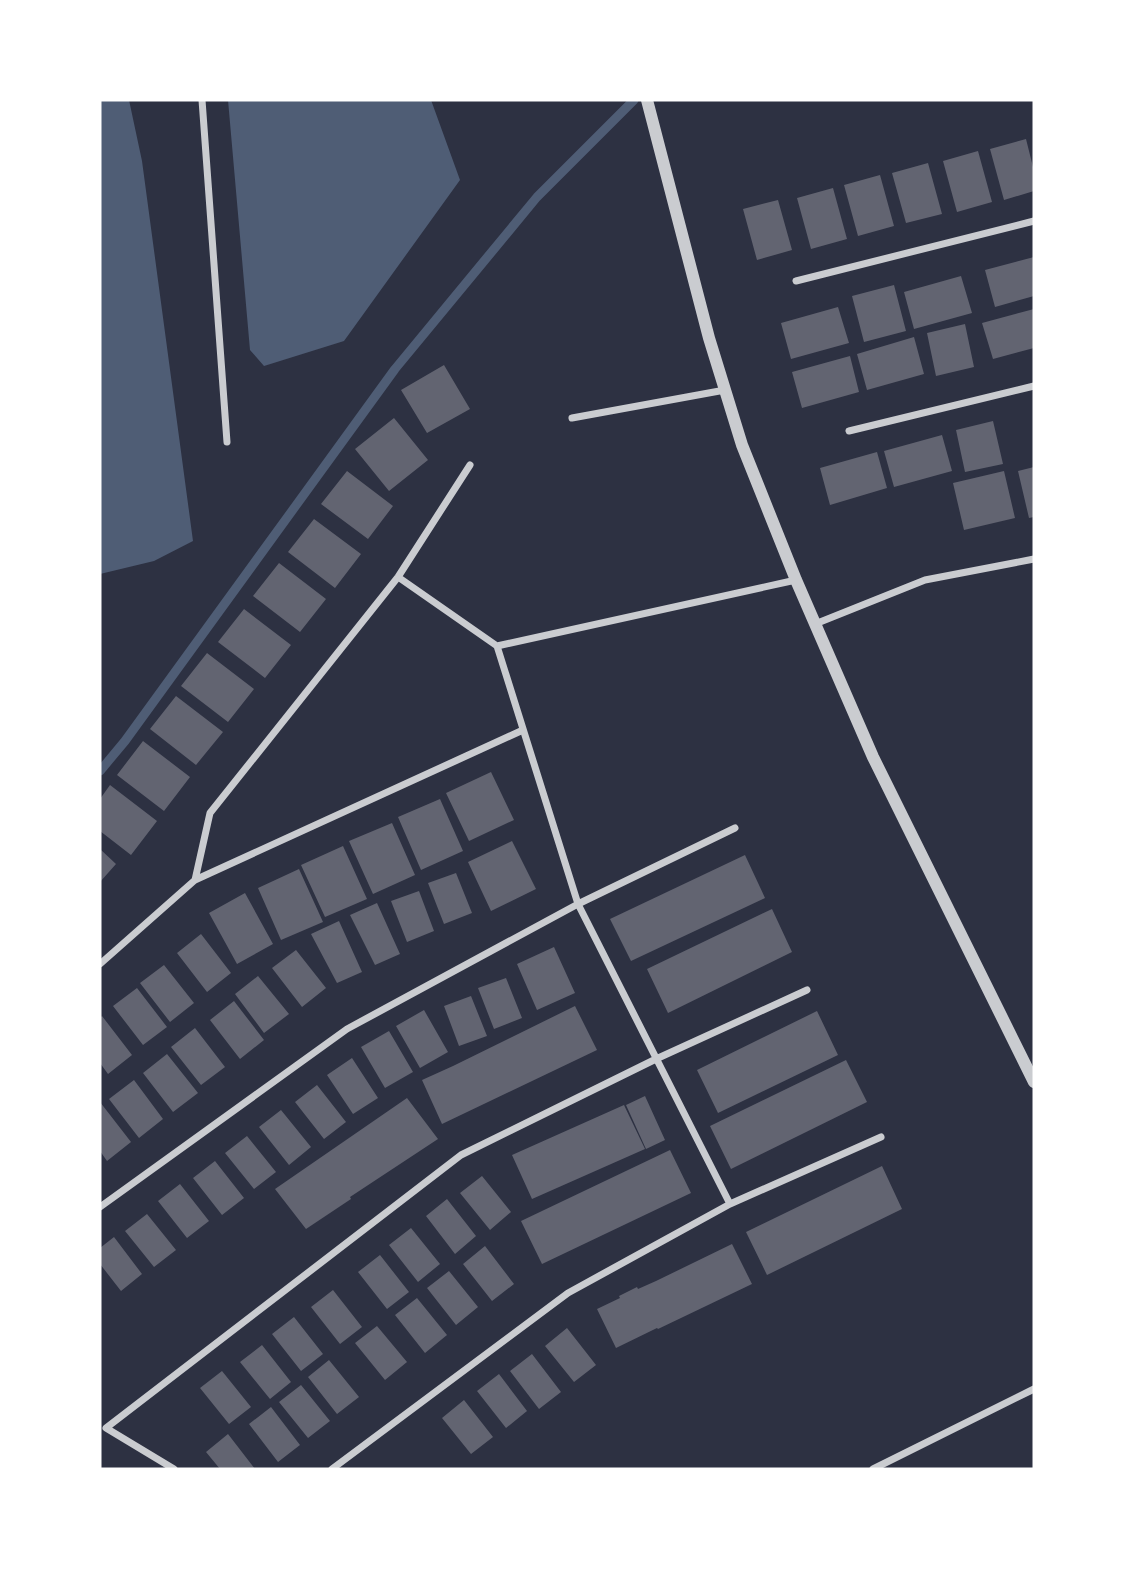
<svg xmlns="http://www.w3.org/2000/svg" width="1134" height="1569" viewBox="0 0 1134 1569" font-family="Figtree,sans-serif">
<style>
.water{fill:#4f5d75}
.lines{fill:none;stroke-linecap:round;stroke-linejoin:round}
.stream{stroke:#4f5d75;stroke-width:9}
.building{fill:#626471}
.minor{stroke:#caccd0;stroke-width:7}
.tertiary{stroke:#caccd0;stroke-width:12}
</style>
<rect width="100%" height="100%" fill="#2d3142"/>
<path class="water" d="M100,100H129L142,161L193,541L154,561L100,574Z
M228,100H431L460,180L344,341L264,366L250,350Z"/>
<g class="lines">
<path class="stream" d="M100,771L125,741L395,369L537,197L634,100"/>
</g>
<path class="building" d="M1026,139L1034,171V191L1004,200L990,149Z
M978,151L992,202L957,212L943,161Z
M928,163L942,214L906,223L892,173Z
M880,175L894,226L858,236L844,185Z
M833,188L847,239L811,249L797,198Z
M778,200L792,250L757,260L743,209Z
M1034,257V296L995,307L985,270Z
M961,276L972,313L914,329L904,292Z
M894,285L906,331L864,342L852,296Z
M838,307L849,343L791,359L781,323Z
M1034,309V348L993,359L982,323Z
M965,324L974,367L936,376L927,333Z
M914,337L924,374L867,390L857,354Z
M850,356L859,392L802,408L792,372Z
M444,365L470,409L427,433L401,390Z
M394,418L428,460L389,491L355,449Z
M993,421L1003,464L965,472L956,430Z
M942,435L952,471L894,487L884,451Z
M877,452L887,488L830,505L820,468Z
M1034,467V517L1029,518L1018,471Z
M347,471L393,506L368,539L321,504Z
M1004,471L1015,518L964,530L953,483Z
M314,519L361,554L335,588L288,552Z
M279,563L326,599L300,632L253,596Z
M244,609L291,645L265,678L218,642Z
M207,653L254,689L228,722L181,686Z
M176,696L223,732L196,765L150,729Z
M143,741L190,777L164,811L117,775Z
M491,772L514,820L469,841L446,793Z
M110,785L157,821L131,855L100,831V799Z
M440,799L463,851L421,870L398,817Z
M392,823L415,875L373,894L349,841Z
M512,841L536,889L491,911L468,862Z
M343,846L367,899L325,917L301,865Z
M100,849L116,864L100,882Z
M745,855L765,898L631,961L610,919Z
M299,869L323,922L281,940L258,888Z
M456,873L472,913L444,924L428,883Z
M419,891L434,931L407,942L391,901Z
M245,893L273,944L237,964L209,913Z
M377,903L400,954L375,965L350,915Z
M772,909L792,952L668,1013L647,969Z
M339,921L362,972L337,983L311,934Z
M201,934L231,973L207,992L177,953Z
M554,947L575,993L537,1010L517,964Z
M296,950L326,988L302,1007L272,968Z
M164,965L194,1003L170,1022L140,983Z
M258,976L289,1014L264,1033L235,994Z
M506,978L522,1018L494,1029L478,988Z
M137,988L167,1027L143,1045L113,1006Z
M471,996L487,1036L459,1046L444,1006Z
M234,1001L264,1040L240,1059L210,1020Z
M575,1006L597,1050L442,1124L422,1080L453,1066Z
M424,1010L448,1052L420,1068L396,1026Z
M817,1011L838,1055L718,1113L697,1070Z
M102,1016L132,1055L108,1074L100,1063V1018Z
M195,1028L225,1067L201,1085L171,1047Z
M389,1031L413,1072L385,1088L361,1047Z
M167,1054L198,1093L173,1112L143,1073Z
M352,1058L378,1098L353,1114L327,1075Z
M846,1060L867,1102L731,1169L710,1126Z
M134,1080L163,1119L139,1138L109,1099Z
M317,1085L346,1122L324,1139L295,1102Z
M645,1096L665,1140L646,1149L626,1105Z
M407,1098L438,1139L350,1197L351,1199L306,1229L275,1189Z
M100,1102L131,1142L107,1161L100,1151Z
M624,1105L645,1149L532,1199L512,1155Z
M281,1110L311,1147L289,1165L259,1127Z
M247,1136L276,1172L254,1189L225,1153Z
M670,1150L691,1193L542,1264L521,1221Z
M215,1161L244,1198L222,1215L193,1178Z
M882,1166L902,1209L767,1275L746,1232Z
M482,1176L511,1212L490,1230L460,1193Z
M180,1184L209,1221L187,1238L158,1201Z
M447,1199L476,1236L455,1254L426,1216Z
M147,1214L176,1250L154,1267L125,1231Z
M411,1228L440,1264L418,1282L389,1245Z
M114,1237L142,1274L121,1291L100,1264V1248Z
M732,1244L752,1284L658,1329L657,1328L616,1348L597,1309L620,1298L619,1296L637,1287L638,1289L656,1281Z
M485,1246L514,1284L492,1301L463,1264Z
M380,1255L409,1292L387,1309L358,1272Z
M449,1271L478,1307L456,1325L427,1288Z
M333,1290L362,1327L340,1344L311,1307Z
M417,1298L447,1335L425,1353L395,1315Z
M294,1317L323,1354L301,1371L272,1334Z
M377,1326L407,1362L385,1380L355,1343Z
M567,1328L596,1365L574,1382L545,1346Z
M262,1345L291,1382L270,1399L240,1362Z
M532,1354L561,1392L539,1409L510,1371Z
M329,1360L359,1397L337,1414L308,1377Z
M222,1371L251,1407L229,1424L200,1388Z
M499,1374L527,1411L506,1428L477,1391Z
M301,1385L330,1421L308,1438L279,1402Z
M464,1400L493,1437L471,1454L442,1418Z
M271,1407L300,1445L278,1462L249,1424Z
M228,1434L255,1469H220L206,1452Z"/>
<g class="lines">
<path class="minor" d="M202,100L227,442
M796,281L1034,221
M572,418L725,390
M849,431L1034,386
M398,577L497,646L796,580
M815,624L925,580L1034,559
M497,646L578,904L730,1204
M195,880L210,813L398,577L470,465
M100,964L195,880L523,730
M100,1207L347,1029L578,904L735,828
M174,1469L106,1428L461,1155L656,1059L807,990
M332,1469L568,1293L730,1204L881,1137
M873,1469L1034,1389"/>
<path class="tertiary" d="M647,100L709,338L742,445L796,580L873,757L1034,1082"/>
</g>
<rect width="1134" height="1569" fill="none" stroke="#ffffff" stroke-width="203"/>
</svg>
